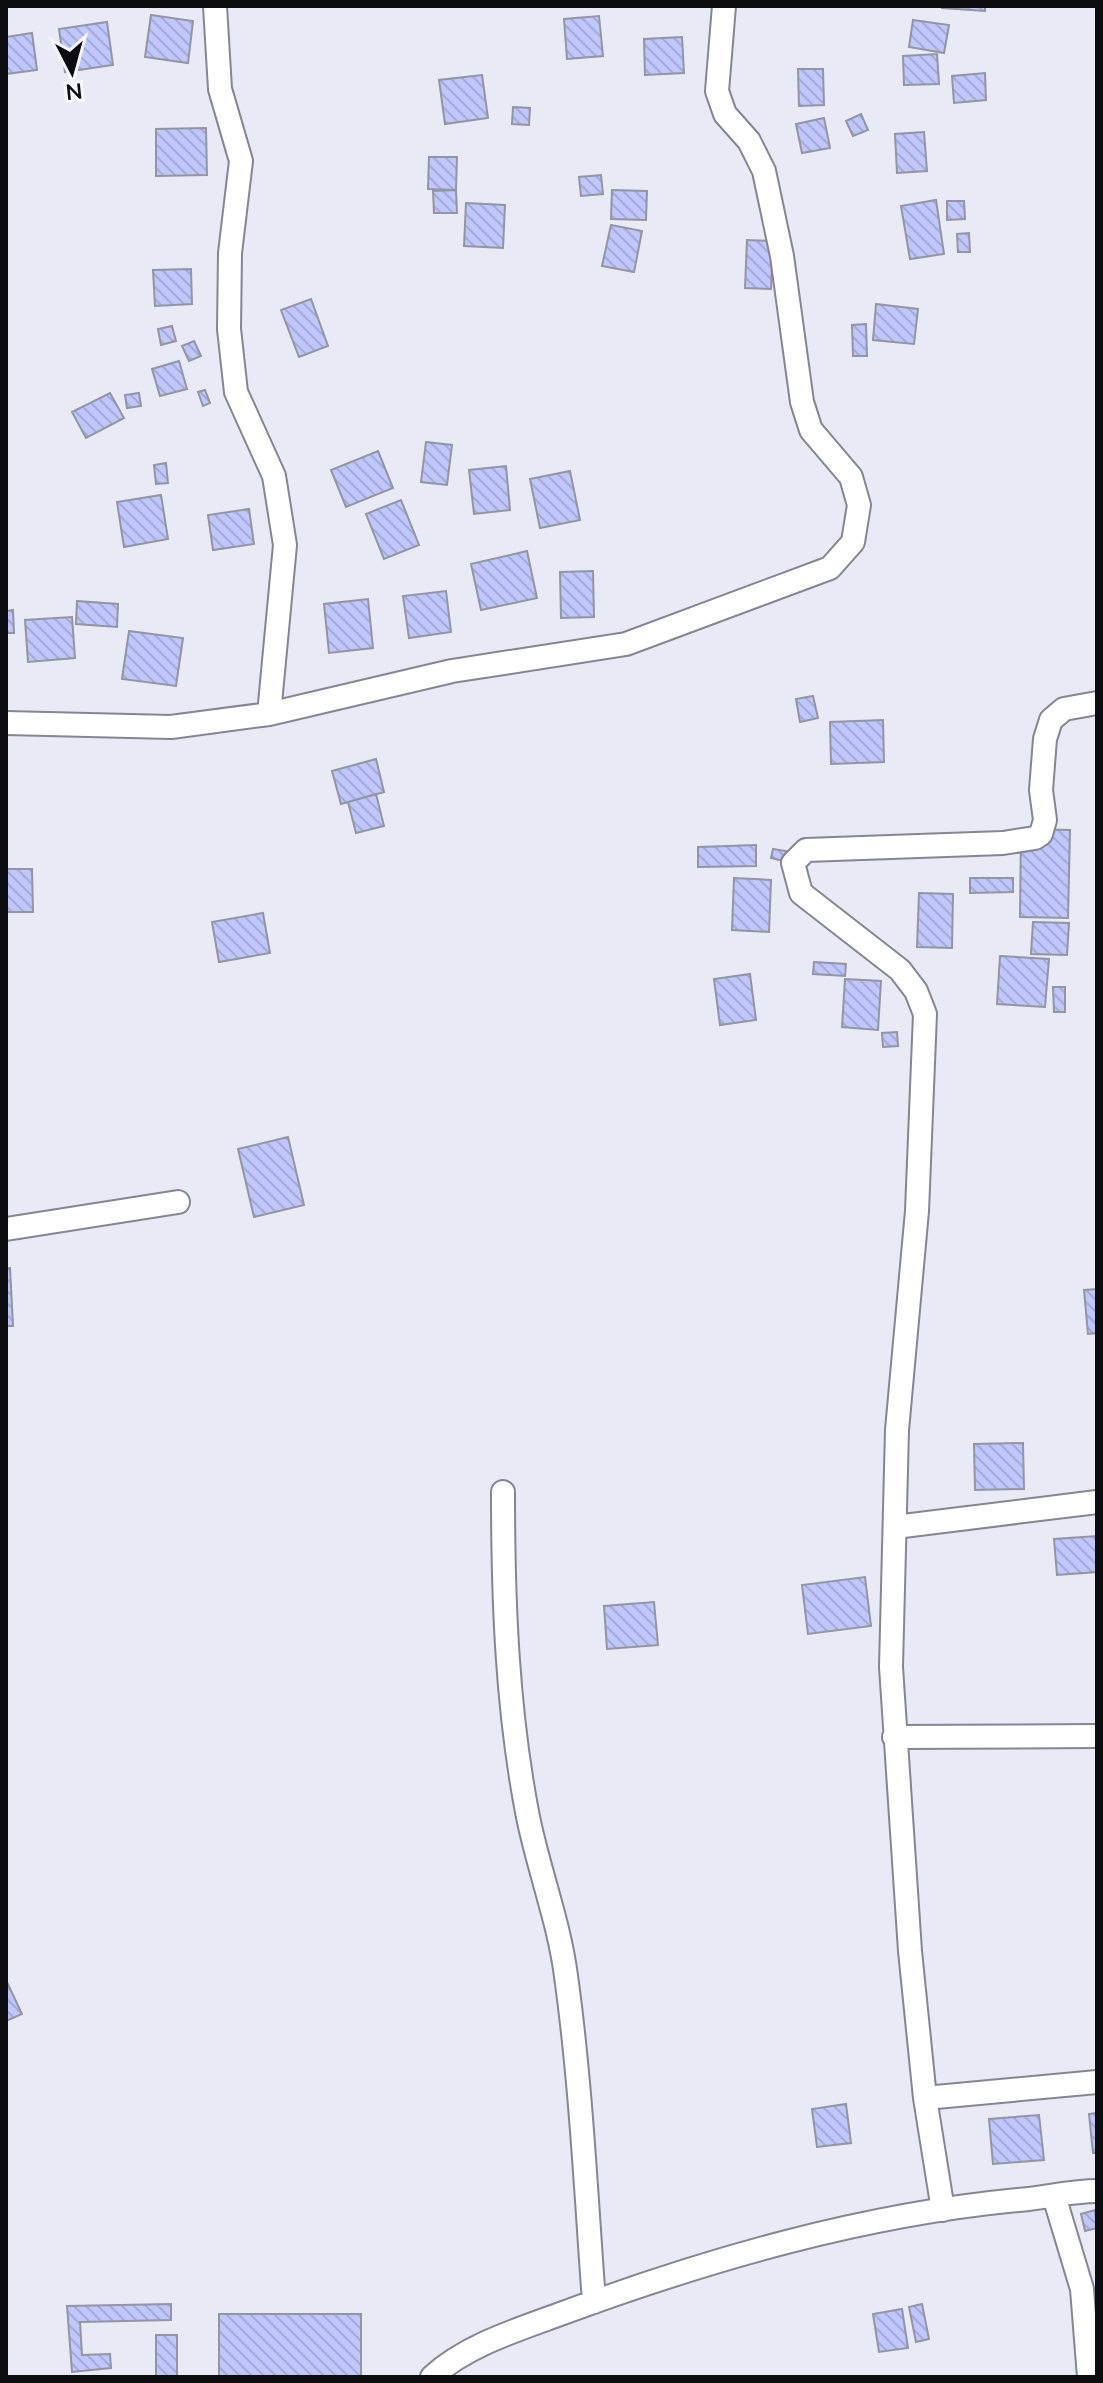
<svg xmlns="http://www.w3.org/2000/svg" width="1103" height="2383" viewBox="0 0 1103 2383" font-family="Mulish,sans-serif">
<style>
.building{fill:url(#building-back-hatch);stroke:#9395a0;stroke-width:2}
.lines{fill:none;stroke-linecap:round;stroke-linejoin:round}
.minor-casing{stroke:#848691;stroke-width:26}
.minor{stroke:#fff;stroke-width:22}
</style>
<defs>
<pattern id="building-back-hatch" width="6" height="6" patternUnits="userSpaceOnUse" patternTransform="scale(2)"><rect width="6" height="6" fill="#c0c7fe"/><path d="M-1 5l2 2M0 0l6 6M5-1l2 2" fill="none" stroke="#a4aad9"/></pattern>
</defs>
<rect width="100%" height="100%" fill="#e8eaf5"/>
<path class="building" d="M942,6H985V11L942,8Z
M151,15L193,21L188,63L145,57Z
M599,16L603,56L567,59L564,19Z
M913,20L949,25L944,53L909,47Z
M107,22L113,65L65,72L59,29Z
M32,33L37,70L6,74V37Z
M682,37L684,73L645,75L644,39Z
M937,54L939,84L904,85L903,56Z
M798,69H823L824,105L799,106Z
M985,73L986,100L954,103L952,76Z
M482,75L488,118L445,124L439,80Z
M513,107L530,108L529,125L512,124Z
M861,114L868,130L853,136L846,121Z
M824,118L830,148L802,153L796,124Z
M206,128L207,175L156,176V129Z
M924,132L927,171L897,173L895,134Z
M429,157H457L456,190L428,189Z
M601,175L603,194L581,196L579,177Z
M456,190L457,213H434L433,191Z
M612,190L647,191L646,220L611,219Z
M936,200L944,254L910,259L901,206Z
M947,201H964L965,219L947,220Z
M466,203L505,205L503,248L464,246Z
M611,225L642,231L634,272L602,266Z
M969,233L970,252H958L957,234Z
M747,240L773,241L771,289L745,288Z
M191,269L192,304L155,306L153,270Z
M311,299L328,346L299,357L281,310Z
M876,304L918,309L914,344L873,340Z
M866,324L867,356H853L852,325Z
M172,326L176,341L161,345L158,329Z
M194,341L201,356L189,361L182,346Z
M179,361L187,389L160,396L152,369Z
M205,390L210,403L203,406L198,392Z
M110,393L124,418L86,438L72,412Z
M139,393L141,406L127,408L125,395Z
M426,442L452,445L447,485L421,482Z
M378,451L393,488L346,507L331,470Z
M166,463L168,483L156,484L154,465Z
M506,466L510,510L474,514L469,470Z
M570,471L580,520L540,528L530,479Z
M161,495L168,539L124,547L117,502Z
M401,500L419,545L384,559L366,514Z
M249,509L254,544L213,550L208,515Z
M527,551L537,598L481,610L471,564Z
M593,571L594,617L561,618L560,572Z
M446,591L451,632L409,638L403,596Z
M368,599L373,648L329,653L324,604Z
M77,601L118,604L117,627L76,624Z
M13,610L14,633H6V611Z
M72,617L75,658L28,662L25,620Z
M129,631L183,638L176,686L122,679Z
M813,696L818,718L800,722L796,699Z
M883,720L884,762L831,764L830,722Z
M376,759L384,792L341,804L332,771Z
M376,794L384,826L356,833L348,802Z
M1021,829L1070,830L1068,918L1020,917Z
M756,845V866L698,867V847Z
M773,849L786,851L784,861L771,858Z
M6,869H32L33,912H6Z
M734,878L771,880L769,932L732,930Z
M970,878H1013V892L970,893Z
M919,893L953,894L952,948L917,947Z
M263,913L270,953L219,962L212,922Z
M1033,922L1069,923L1067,955L1031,954Z
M1000,956L1049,959L1045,1007L997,1004Z
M814,962L846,964L845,976L813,974Z
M750,974L756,1020L720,1025L714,979Z
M845,979L881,981L878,1030L842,1027Z
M1053,987H1065V1012H1054Z
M897,1032L898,1046L883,1047L882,1033Z
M288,1137L304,1205L254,1217L238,1149Z
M10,1268L13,1326H6V1269Z
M1097,1289V1333L1088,1334L1084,1290Z
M1023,1443L1024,1489L975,1490L974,1444Z
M1097,1536V1572L1057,1575L1054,1539Z
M865,1577L871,1626L808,1634L802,1585Z
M654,1602L658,1645L607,1649L604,1606Z
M6,1980L22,2014L6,2021Z
M846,2104L851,2143L817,2147L812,2109Z
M1097,2113V2153H1093L1089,2114Z
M1039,2115L1044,2160L993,2164L989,2119Z
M1095,2210L1097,2228L1085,2231L1081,2214Z
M171,2304V2320L80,2322L82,2355L110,2354L111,2368L72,2372L67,2306Z
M922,2304L929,2339L916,2342L909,2307Z
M902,2309L908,2348L879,2352L873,2314Z
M219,2314H361V2377H219Z
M156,2335H177V2377H156Z"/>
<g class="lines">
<g class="minor-casing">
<path id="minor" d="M215,6L220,89L241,161L230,253L229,329L236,392L274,476L285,545L269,714
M6,723L171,727L269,714L452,671L626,644L830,568L853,542L859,505L851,477L811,430L802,402L782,256L764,171L749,141L725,114L717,91L724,6
M6,1229L178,1202
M503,1492C503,1601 507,1710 528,1817C539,1871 559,1922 566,1976C581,2084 586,2194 594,2302
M895,1527L1097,1502
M894,1737L1097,1736
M925,2098L1097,2082
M1054,2196L1082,2289L1089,2377
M943,2210L925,2098L910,1951L891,1667L897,1430L917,1211L925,1014L916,991L900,970L801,893L793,863L806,850L1003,843L1035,838L1041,834L1045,820L1041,790L1045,739L1051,720L1064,709L1097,703
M432,2377C466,2345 520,2329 563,2313C710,2259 862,2215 1018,2200C1044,2198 1071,2191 1097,2191"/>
</g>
<use href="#minor" class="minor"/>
</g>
<rect width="1103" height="2383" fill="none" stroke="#0c0c10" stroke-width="16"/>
<g transform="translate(72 72) rotate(174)" stroke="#f6f7fe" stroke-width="6" paint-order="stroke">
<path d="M0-6L14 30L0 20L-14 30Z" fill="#0c0c10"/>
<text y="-12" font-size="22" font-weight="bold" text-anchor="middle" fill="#0c0c10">N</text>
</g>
</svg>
